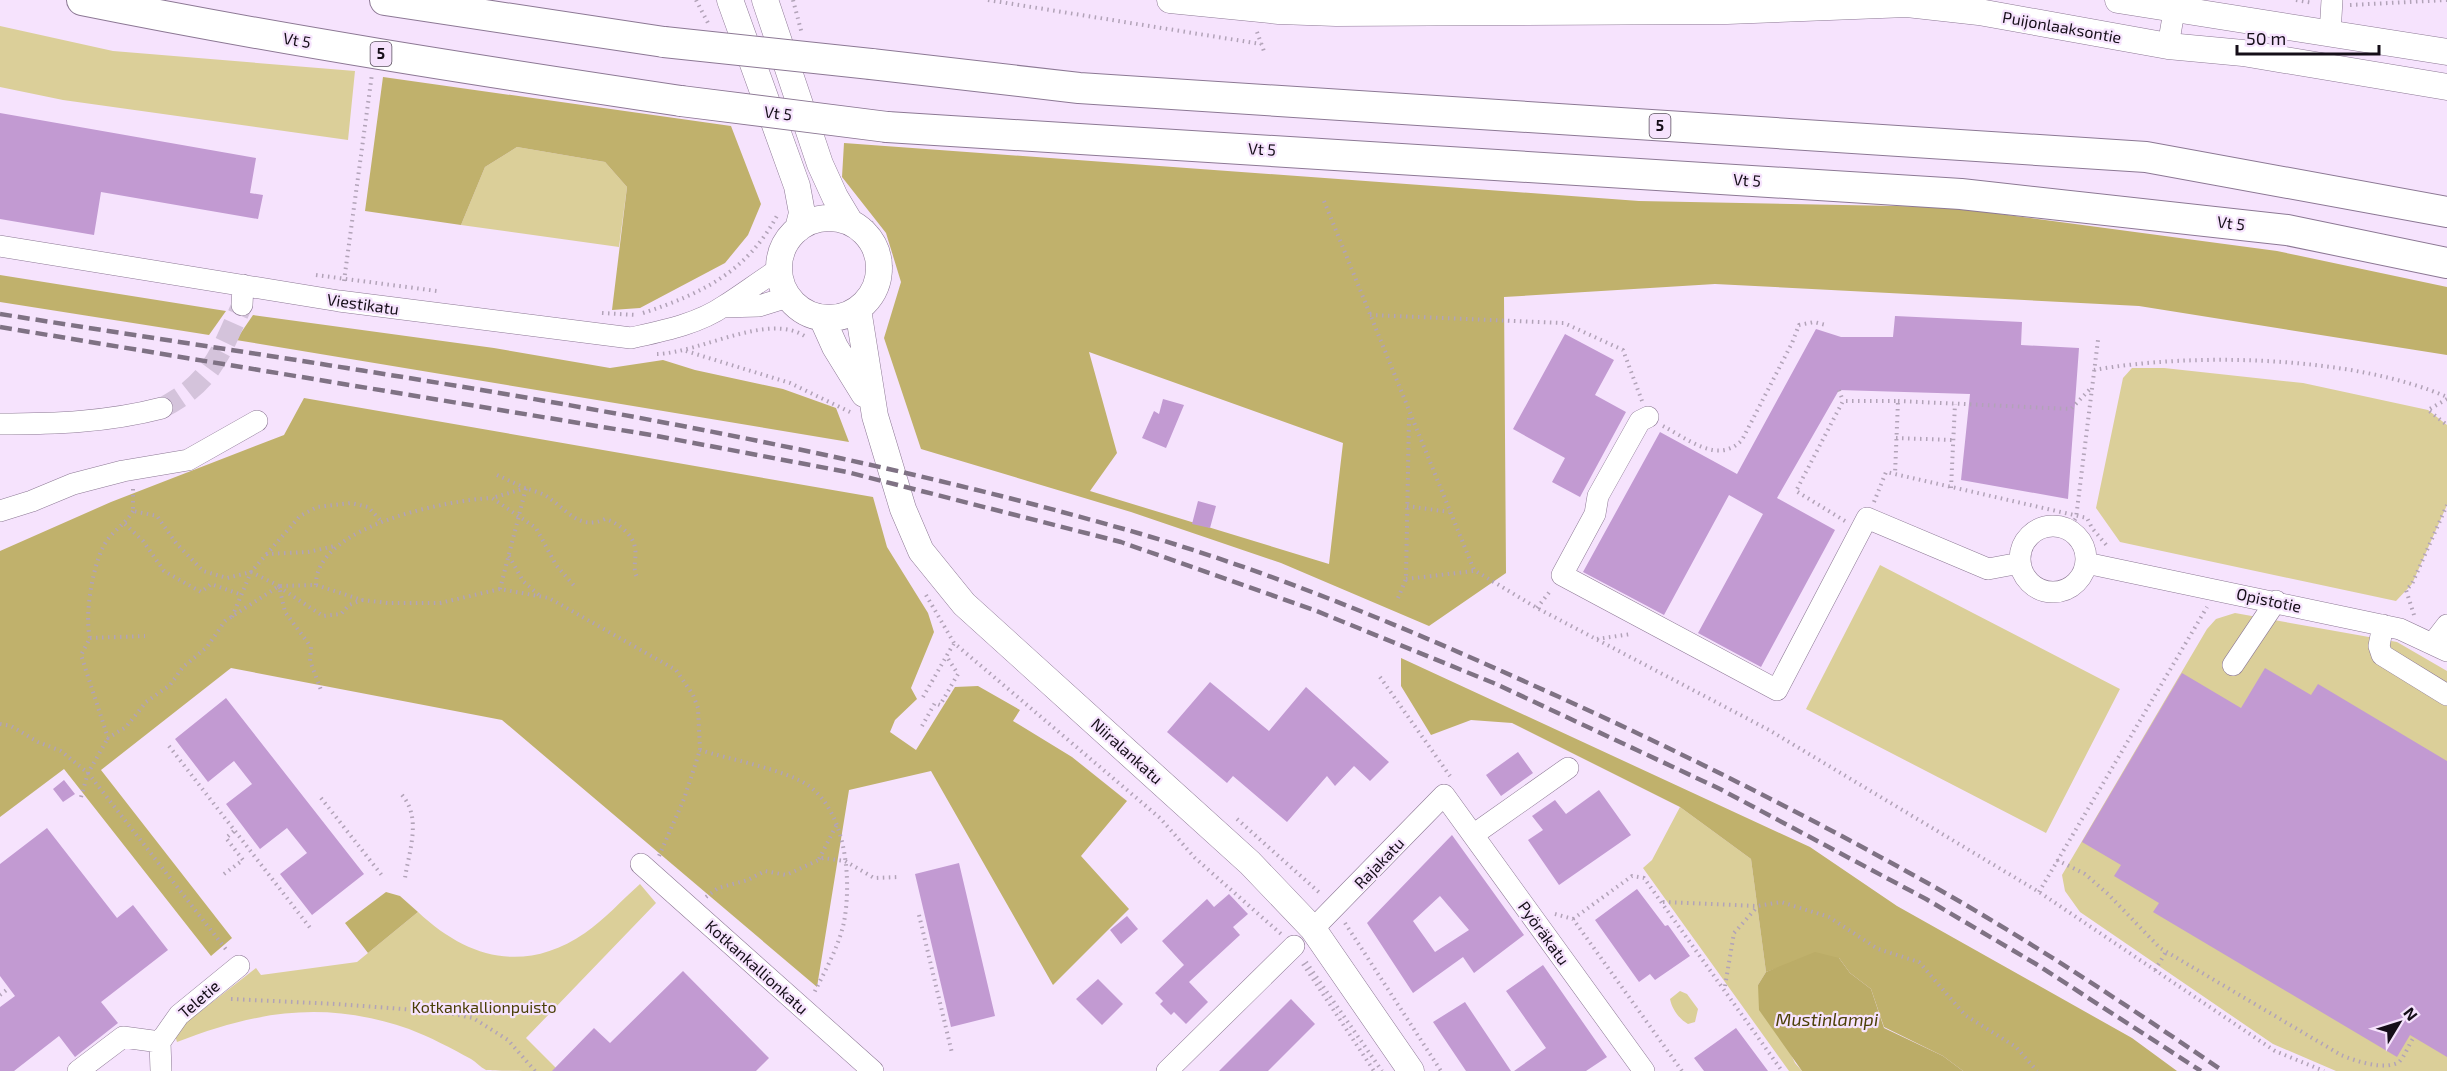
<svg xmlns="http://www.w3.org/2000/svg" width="2447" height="1071" viewBox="0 0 2447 1071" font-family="'Exo 2',sans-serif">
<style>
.green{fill:#dbcf99}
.forest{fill:#c0b16c;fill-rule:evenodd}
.water{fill:#bbac67}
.building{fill:#c29ad2;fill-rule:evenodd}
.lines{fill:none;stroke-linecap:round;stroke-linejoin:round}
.minor-tunnel{stroke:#d4c3db;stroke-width:21;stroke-dasharray:21 10;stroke-linecap:butt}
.minor-casing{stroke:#8c7894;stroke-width:22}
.major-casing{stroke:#8c7894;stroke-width:27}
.highway-casing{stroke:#8c7894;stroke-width:32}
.path{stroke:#b2a3b8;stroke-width:4;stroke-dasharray:1.5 4.5;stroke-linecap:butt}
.minor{stroke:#fff;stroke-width:21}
.major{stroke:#fff;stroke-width:26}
.highway{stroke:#fff;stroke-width:30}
.rail{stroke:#7f7284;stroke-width:4.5;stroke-dasharray:12 6;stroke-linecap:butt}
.highway-bridge-casing{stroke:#8c7894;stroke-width:32;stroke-linecap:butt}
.highway-bridge{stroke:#fff;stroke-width:30}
.labels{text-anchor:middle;stroke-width:4.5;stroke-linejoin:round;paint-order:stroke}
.shield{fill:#f6e3fd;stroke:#584e5d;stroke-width:1.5}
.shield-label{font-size:15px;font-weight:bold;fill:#150e18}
.street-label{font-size:16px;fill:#150e18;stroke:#f6e3fd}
.park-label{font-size:16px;fill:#493e05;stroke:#f6e3fd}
.water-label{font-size:18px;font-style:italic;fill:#4c4008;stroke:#f6e3fd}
</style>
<rect width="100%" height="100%" fill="#f6e3fd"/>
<path class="green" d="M0,26L113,51L355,71L348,140L63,100L0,87Z
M517,147L605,162L627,187L619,247L461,225L485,167Z
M2132,368H2164L2303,383L2428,410L2447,425V505L2412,584L2396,601L2120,542L2096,508L2123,378Z
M1880,565L2120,689L2046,833L1806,709Z
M2235,613L2397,642L2447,671V1071H2336L2273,1044L2080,912L2065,891L2062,875L2207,629L2216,619Z
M1680,807L1751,859L1766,972L1758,985L1795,1063L1802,1071H1789L1643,868L1652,860Z
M640,884L656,903L526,1038L559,1071C545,1071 495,1071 486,1070C480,1067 476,1062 471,1059C451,1048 430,1037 409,1029C325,1000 257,1011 177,1042L174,1032L256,968L261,975L357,962L418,912C468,959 525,974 585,933C604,920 622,900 640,884Z
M1680,991L1687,994L1698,1009L1695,1022L1688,1024C1679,1019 1672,1009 1670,999Z"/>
<path class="forest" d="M383,77L731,126L761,204L748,235L725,263L640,308L612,310L627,187L605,162L517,147L485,167L461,225L365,211Z
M844,143L1639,201L1947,207L2277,251L2447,287V355L2139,306L1715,284L1504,297L1506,573L1429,626L1281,563L1131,512L921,449L884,338L901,282L886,233L842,177ZM1089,352L1343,443L1329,564L1090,491L1117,453Z
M0,275L226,311L209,335L0,302Z
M253,315L494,348L610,368L663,360L695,370L783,389L836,408L849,442L236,340Z
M304,398L873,497L887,547L928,613L934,632L911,688L917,699L895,720L890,732L916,750L955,687L978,686L1020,710L1013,721L1072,757L1127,801L1081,856L1129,909L1053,985L931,771L849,790L817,987L502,720L231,668L101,770L232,938L211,956L64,769L0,817V551L111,502L284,435Z
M1401,658L1810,847L1897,906L2132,1038L2177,1071H1963L1943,1056L1884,1027L1871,989L1850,973L1839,958L1789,964L1766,972L1751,859L1680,807L1512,723L1471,720L1431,735L1401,686Z
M386,892L400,896L418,912L368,953L345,923Z"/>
<path class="water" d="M1815,952L1839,958L1850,973L1871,989L1884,1028L1943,1056L1963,1071H1802L1759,1010L1758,985L1766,972Z"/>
<path class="building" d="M0,113L256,158L250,193L263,195L258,219L101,192L94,235L0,219Z
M1895,316L2022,322L2021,345L2079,348L2068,499L1961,480L1970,394L1839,390L1777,498L1835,530L1761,667L1698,633L1763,514L1729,495L1664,615L1583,572L1660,432L1737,474L1816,329L1841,337H1893Z
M1565,334L1614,360L1595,395L1626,412L1580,497L1552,482L1565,458L1513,429Z
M1163,399L1184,405L1166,448L1142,438L1154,411L1159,414Z
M1198,501L1216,506L1210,528L1192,524Z
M2265,668L2311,695L2318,684L2447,761V1057L2410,1035L2397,1057L2153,912L2159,903L2114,876L2121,865L2082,842L2182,673L2241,708Z
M1210,682L1269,731L1306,687L1389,762L1370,781L1354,766L1335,786L1327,776L1287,822L1233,776L1227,783L1167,732Z
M226,698L364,874L312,915L280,874L307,853L287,828L260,849L226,804L252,784L234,761L208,782L175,739Z
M1518,752L1533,773L1501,796L1486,775Z
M64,780L75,794L63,802L53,789Z
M1599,790L1631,835L1559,885L1528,840L1543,830L1532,816L1555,800L1566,814Z
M47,828L117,918L133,905L168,950L101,1002L118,1023L75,1057L59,1036L14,1071H0V1007L15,996L0,976V864Z
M1452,835L1524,935L1474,973L1463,957L1413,993L1367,923ZM1440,896L1469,930L1435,952L1413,921Z
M959,863L995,1016L951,1027L915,874Z
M1637,889L1665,926L1668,925L1690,956L1655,980L1650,974L1639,982L1595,920Z
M1229,894L1248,914L1233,927L1240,935L1189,982L1208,1002L1186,1024L1174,1012L1171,1015L1160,1004L1163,1001L1155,993L1184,965L1162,941L1207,899L1214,907Z
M1127,916L1138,929L1121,944L1110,930Z
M1543,965L1607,1057L1586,1071H1514L1546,1048L1506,991Z
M683,971L769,1058L756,1071H552L594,1028L610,1043Z
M1098,979L1123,1004L1102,1025L1076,999Z
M1291,999L1315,1024L1268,1071H1219Z
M1465,1002L1511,1071H1466L1433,1022Z
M1736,1028L1768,1071H1704L1694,1058Z"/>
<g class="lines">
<path class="minor-tunnel" d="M162,408C212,382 220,354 242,305"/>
<g class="minor-casing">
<path id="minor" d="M2330,34L2332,0
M2168,46L2176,0
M0,246L339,301L631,338C662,331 698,324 724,306C743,294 760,281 779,269
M242,305L243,285
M723,307L759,306L788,297
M1648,417L1640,421L1598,496L1595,514L1562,575L1777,690L1867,518L1988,569L2020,563
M0,424C56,424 108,422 162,408
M0,511L32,501L73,484L123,471L188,460L257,421
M2020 559a33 33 0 1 1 66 0a33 33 0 1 1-66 0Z
M2086,563L2400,629L2447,651
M2383,625L2379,646L2382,655L2447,695
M2433,643L2447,625
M2233,665L2276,601
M1473,835L1568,768
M641,864L873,1071
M1313,929L1444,795L1644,1071
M78,1071L123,1037L160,1042
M161,1071L160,1042L179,1015L239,966
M1167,1071L1294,946"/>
</g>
<g class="major-casing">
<path id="major" d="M730,0L797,186L802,213L798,229
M765,0L820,164L835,197L850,222
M1170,0L1279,11L1336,13L1727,11L1907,4L1979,12L2168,46L2243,53L2447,87
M2118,0L2447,52
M779 268a50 50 0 1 1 100 0a50 50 0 1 1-100 0Z
M858,309L875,416L903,509L921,551L964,604L1250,863L1313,929L1411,1071
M822,318L835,347L864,394"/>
</g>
<g class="highway-casing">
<path id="highway" d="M82,0C280,40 481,71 681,101
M385,0L664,42
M871,64L1079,88L2146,157L2447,212
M887,127L1961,194L2287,230L2447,263"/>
</g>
<path class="path" d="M696,0L708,23
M793,0L802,34
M988,0L1261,44
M2296,0L2313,3
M2350,5L2447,0
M1257,32L1265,54
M1324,201L1474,570L1537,608L1769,730L2039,892L2275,1051L2324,1071
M871,222C894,255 898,269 877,305
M316,275L437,291
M344,281L372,74
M602,313L636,315
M643,313C703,293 747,272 778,214
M1370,315L1564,323L1623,350L1642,401
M686,351L790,383L850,412
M657,354C700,353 770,311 806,337
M2094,370C2194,352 2354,356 2447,397
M1839,390L1843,401
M2447,399L2428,410L2447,425
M1898,401L2071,409L2092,387
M1663,426C1688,439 1718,465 1742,440L1792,343L1799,325L1814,322L1826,325
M1896,438L1953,440
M497,475L525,488
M526,488L492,498L536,528L556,565L576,588
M1951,488L1955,404
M133,489V511L157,516L176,543L203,571L227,578L251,572L279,586L285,612L311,647L310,661L321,690
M1874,502L1886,472L2087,518L2092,528L2108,547
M1407,506L1449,512
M133,511C126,523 116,529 108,539C93,559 84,615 90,638L81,655L108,738L126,727L146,702L170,685L183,667L207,647L225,621L279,586L316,585L362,600L388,603H440L500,589L549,598L676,670L693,695L698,708L700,750L684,799L659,856
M1845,521L1796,491L1843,401H1898L1895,474
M125,524L143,541L164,571L201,592L211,584L242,595
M2068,530L2076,518L2098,340
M266,554L308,552L335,546
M509,556L523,581L539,595
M1406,579L1474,571
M316,585C315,526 447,500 492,498
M279,587L323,616L341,614L349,605L362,600
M500,589L526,488C533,491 543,493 549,498C567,510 580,531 605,519C617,522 633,534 635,548C637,559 632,567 637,577
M926,595L954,643L1160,818L1195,858L1281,934
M1398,598L1406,579L1409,416
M1537,608L1551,590
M2414,615L2406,590L2412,584L2447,505
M232,617L251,572L300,516L317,507L351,503L368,507L383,523
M90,638L145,636
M1597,639L1631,634
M1380,677L1450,776
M923,697L954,643
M0,724L11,726L38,742L61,751L88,773L228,952
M922,726L935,703L940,705L958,674L947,657
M169,746L311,929
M700,750C728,759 787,770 809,786C846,813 852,879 844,922C839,946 825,971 814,993
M402,795C422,818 409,851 405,878
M81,797L88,773L108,738
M321,798L384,878
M1237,819L1321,894
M819,859L837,824
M2057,860L2085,874L2108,894L2160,948L2341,1055C2356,1061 2384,1071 2399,1062C2405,1056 2409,1044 2414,1037
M224,874L243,860L226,838L235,830
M2039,892L2207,607
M706,897L718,888L748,880L765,871L786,875L823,858L845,861L874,878L898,877
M1663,902L1757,906L1781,902L1829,917L1878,949L1919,962L1965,1015L2016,1047L2037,1071
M1555,914L1573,919L1682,1071
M919,915L952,1053
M1573,919L1632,876L1644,878L1782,1071
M1345,923L1441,1071
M1306,962L1382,1071
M1303,964L1374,1071
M2155,970L2166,952
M1725,986L1734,933L1757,907
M0,995L9,988
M231,999L336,1004L443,1012L473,1018L508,1040L535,1071"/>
<use href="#minor" class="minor"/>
<use href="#major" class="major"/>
<use href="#highway" class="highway"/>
<path class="rail" d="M0,314C373,373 749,423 1113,526C1258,566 1400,625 1537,687C1671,747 1803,813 1931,885C2032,942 2128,1006 2223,1071
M0,327L657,436L847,472L1121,542L1314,610L1496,684L1720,789L1926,899L2036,964L2201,1071"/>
<g class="highway-bridge-casing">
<path id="highway-bridge" d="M664,42L871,64
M681,101L887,127"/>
</g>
<use href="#highway-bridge" class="highway-bridge"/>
</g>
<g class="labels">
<g class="shield">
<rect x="370.5" y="42" width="21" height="24" rx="4.5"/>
<rect x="1649.5" y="114" width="21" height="24" rx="4.5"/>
</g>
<g class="shield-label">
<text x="381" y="59">5</text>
<text x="1660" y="131">5</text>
</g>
<g class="street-label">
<text transform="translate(2062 27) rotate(10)" y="6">Puijonlaaksontie</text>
<text transform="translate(297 40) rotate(10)" y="6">Vt 5</text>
<text transform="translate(778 113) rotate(7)" y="6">Vt 5</text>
<text transform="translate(1262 149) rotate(3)" y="6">Vt 5</text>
<text transform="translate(1747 180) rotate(4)" y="6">Vt 5</text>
<text transform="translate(2231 223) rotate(7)" y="6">Vt 5</text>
<text transform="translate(363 304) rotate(8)" y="6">Viestikatu</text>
<text transform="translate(2269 600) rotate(12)" y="6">Opistotie</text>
<text transform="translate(1127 751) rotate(42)" y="6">Niiralankatu</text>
<text transform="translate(1379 863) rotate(-46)" y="6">Rajakatu</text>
<text transform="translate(1544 933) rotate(54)" y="6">Pyöräkatu</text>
<text transform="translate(757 967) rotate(42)" y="6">Kotkankallionkatu</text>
<text transform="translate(199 999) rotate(-41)" y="6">Teletie</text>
</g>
<g class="park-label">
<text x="484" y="1013">Kotkankallionpuisto</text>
</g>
<g class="water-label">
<text x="1827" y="1026">Mustinlampi</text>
</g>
</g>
<g transform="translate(2399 1023) rotate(52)" stroke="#f6e3fd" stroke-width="4.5" paint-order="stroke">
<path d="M0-4.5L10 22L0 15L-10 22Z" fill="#150e18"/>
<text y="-9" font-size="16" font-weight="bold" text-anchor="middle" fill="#150e18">N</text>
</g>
<path d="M2237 45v9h142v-9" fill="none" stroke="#150e18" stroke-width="3"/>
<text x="2246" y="45" font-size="18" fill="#150e18" stroke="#f6e3fd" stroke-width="4.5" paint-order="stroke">50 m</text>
</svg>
